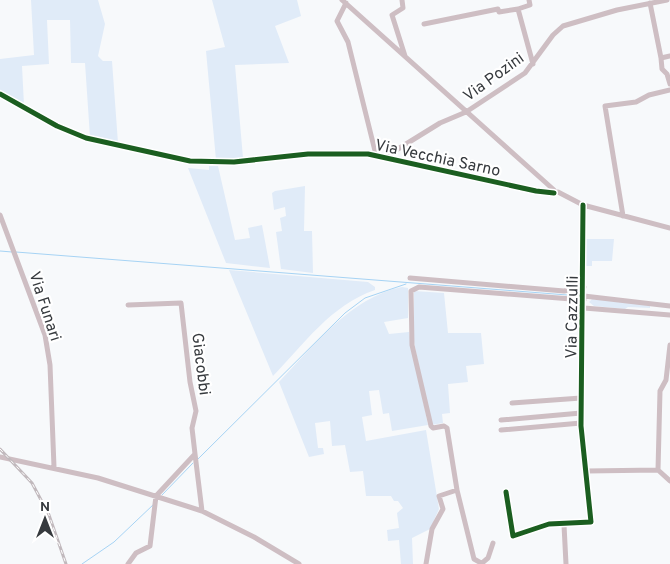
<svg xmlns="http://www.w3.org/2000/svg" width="670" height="564" viewBox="0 0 670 564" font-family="Overpass,sans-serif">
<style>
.green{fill:#e0ebf8}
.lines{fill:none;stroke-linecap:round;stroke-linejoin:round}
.stream{stroke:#a6d3f4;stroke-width:1}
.minor{stroke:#cebec3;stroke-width:5}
.rail-casing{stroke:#c1b9bd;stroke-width:3}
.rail{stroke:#fff;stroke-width:1;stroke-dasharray:4;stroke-linecap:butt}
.cycleway-casing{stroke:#fff;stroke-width:8}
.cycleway{stroke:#1b5e20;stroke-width:5}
.labels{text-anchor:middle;stroke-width:4.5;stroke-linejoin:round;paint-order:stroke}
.street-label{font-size:16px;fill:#363a3e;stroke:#fff}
</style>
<rect width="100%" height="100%" fill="#f7f9fb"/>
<path class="green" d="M31,0H98L105,24L98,56L103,61H112L118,143L90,137L85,63H71L70,20H47L49,64L22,66L24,105L0,90V59L34,55Z
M212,0H297L301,16L275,26L289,63L235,65L243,158L216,160L206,51L225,47Z
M209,166H218L235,240L250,238L248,228L262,225L270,268L226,263L188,168L209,170Z
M305,186L304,231H312L313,273L281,269L276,232L282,231L280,218L286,216L285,207L274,210L272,193L275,191Z
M586,239H614L612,261H592V266H586Z
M229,270L368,282L375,287V290C331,305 304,344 273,376Z
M402,287L408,288V318L384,322L389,334L409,332L428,425L392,431L389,413L383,414L379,390L369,391L372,415L362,417L366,441L426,430L439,509L430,529L412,538L413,564H401L399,540L388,541L387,530L399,528L397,513L403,508L398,501H394L391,496H366L363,471L350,472L345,445L332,446L330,421L315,423L318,448H323L324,454L309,457L279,382C313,346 351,297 402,287Z
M414,291L444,293L448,333H481L484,364L466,366L468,382L448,384L450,413L442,414L443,423L431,425L414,342Z
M592,299L650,304V308L628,307L625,309L594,306L589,302Z"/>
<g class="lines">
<path class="stream" d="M0,251L12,252
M16,252L580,296
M198,459L345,313L365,298L406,284
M162,495L193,463
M82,564L114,542L154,504"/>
<path class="minor" d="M342,0L554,190
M402,0L403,8L392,15L405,56
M529,0L530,5L518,9L533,64
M346,3L337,21L348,42L376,155
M650,3L661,58L670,56
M424,24L498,9L499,12L518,9
M661,58L662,69L667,74L670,84
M0,94L57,126L86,138L190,161L234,162L308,154H368L536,191L554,193
M385,157L440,123L466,112L525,73L553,35L563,26L617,10L667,0
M558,192L583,205L670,228
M0,215L45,335L50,365L54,467
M623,216L605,106L636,102L649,95L670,90
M410,278L564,291L584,287
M584,296L670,306
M128,305L181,303L190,382L196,411L192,428L195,454L156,496L150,546L136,553L128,564
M584,308L670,315
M512,403L581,398
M501,420L581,413
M501,430L581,423
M195,454L202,511
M0,457L98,478L202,511L254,537L299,564
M658,470L660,391L666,380L670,345
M587,471L658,470L670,481
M457,490L447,428L444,426L433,428L431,426L412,345L411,291L419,287L584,300
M506,492L513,536L549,524L591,522L581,426L583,205
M564,525L566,564
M426,564L432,529L443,509L439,496L457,490L474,559L481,563
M481,564L488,558L493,543"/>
<g class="rail-casing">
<path id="rail" d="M0,449L32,483L49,515L66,564"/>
</g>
<use href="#rail" class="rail"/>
<g class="cycleway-casing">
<path id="cycleway" d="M0,94L57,126L86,138L190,161L234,162L308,154H368L536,191L554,193
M506,492L513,536L549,524L591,522L581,426L583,205"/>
</g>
<use href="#cycleway" class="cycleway"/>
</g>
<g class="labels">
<g class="street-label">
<text transform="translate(493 76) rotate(-36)" y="6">Via Pozini</text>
<text transform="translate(438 157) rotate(12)" y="6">Via Vecchia Sarno</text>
<text transform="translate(46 306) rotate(72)" y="6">Via Funari</text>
<text transform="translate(571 317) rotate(-89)" y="6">Via Cazzulli</text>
<text transform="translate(202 364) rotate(83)" y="6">Giacobbi</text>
</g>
</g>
<g transform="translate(45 519)" stroke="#ffffff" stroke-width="4" paint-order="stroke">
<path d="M0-4L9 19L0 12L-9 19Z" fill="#363a3e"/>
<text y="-8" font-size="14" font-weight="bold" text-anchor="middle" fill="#363a3e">N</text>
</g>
</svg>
